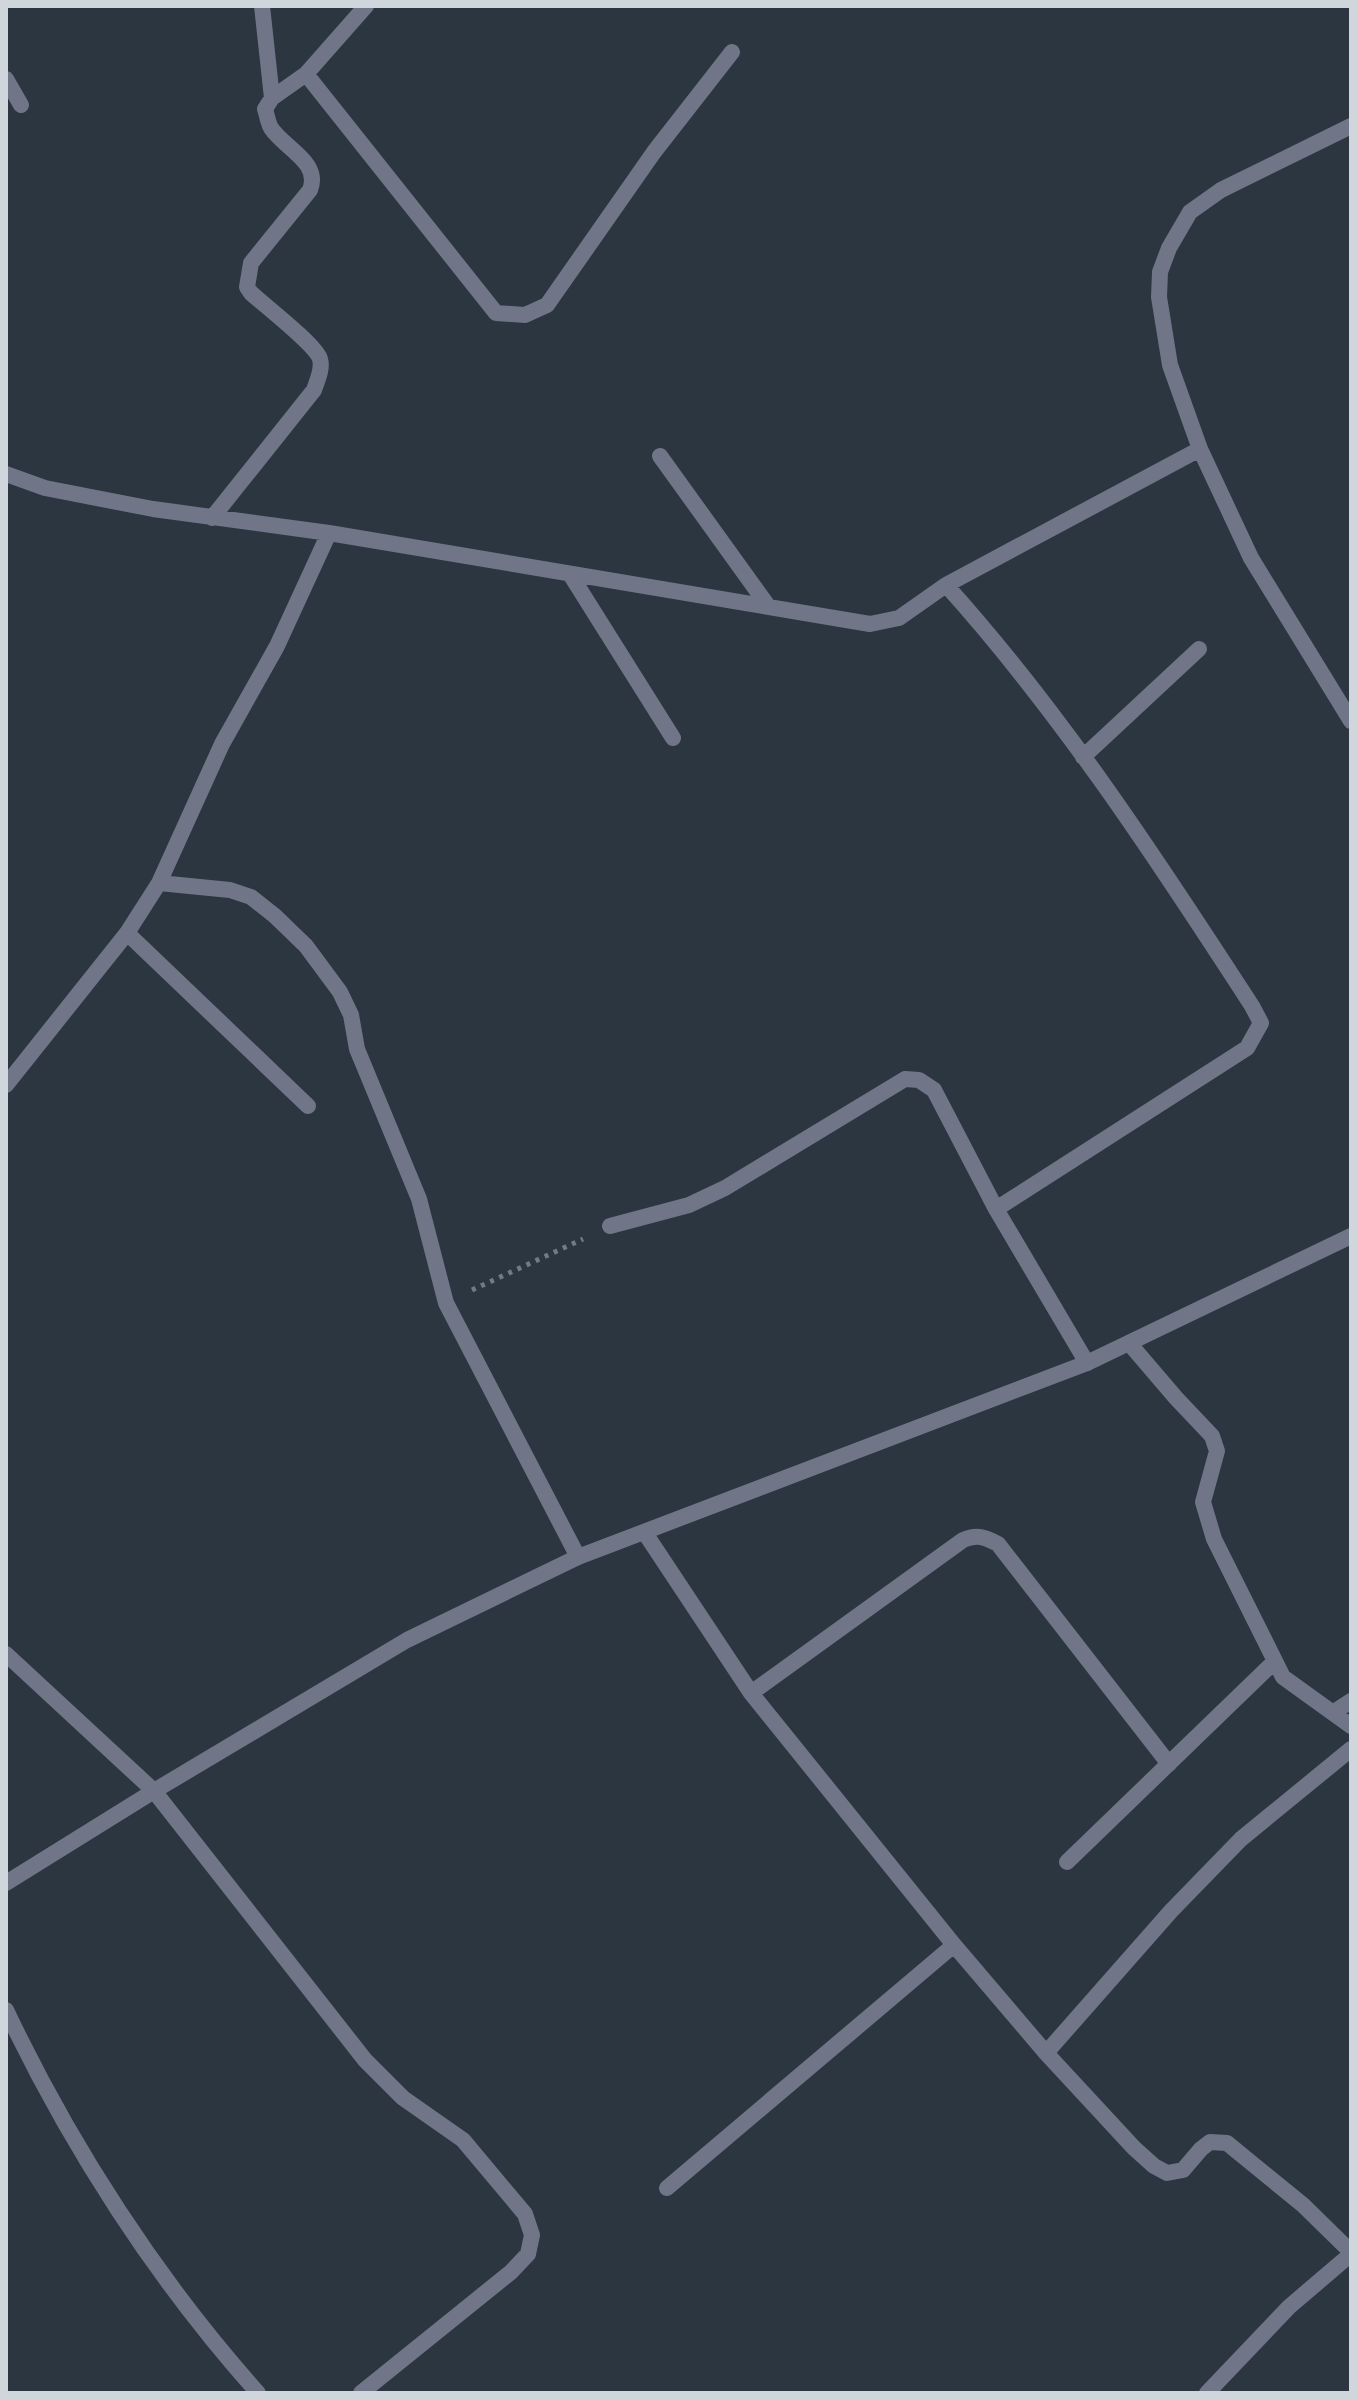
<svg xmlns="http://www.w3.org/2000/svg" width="1357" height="2399" viewBox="0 0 1357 2399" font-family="'Titillium Web',sans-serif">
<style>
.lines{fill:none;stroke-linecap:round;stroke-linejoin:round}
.path{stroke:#727b84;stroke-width:5;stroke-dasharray:4 6;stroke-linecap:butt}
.minor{stroke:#707687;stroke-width:16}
.tertiary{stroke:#707687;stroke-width:16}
</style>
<rect width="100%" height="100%" fill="#2b3640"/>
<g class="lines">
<path class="path" d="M472,1290L583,1239"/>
<path class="minor" d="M262,6L272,98
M306,74L496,313L525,315L547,305L654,152L732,52
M6,79L21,105
M1351,126L1221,190L1190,212L1169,248L1160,272L1159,297L1170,365L1200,449L1251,558L1351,721
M660,456L768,606
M6,474L45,488L153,509L329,533L870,624L899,618L946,585L1200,449
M212,518L314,390C317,381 323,369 320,359C316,345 264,305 251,293L247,287L251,263L310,190C321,162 285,149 271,128C268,123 267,115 265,109L272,98L306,74L366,6
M570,574L673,738
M946,585C1062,714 1158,861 1252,1006L1261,1023L1247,1048L996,1209
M1083,757L1199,649
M159,883L230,890L251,897L275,916L306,946L340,992L351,1015L357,1049L419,1199L446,1303L578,1557
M127,933L308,1106
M6,1085L127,933L159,883L222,744L277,646L329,533
M610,1226L689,1205L725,1188L905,1079L919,1080L934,1090L996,1209L1087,1363
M1129,1343L1176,1398L1212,1436L1217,1451L1203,1502L1214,1539L1283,1677L1351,1726
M645,1533L751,1693L954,1945L1046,2053L1134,2148L1154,2166L1167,2173L1183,2170L1201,2149L1210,2142L1227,2143L1303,2205L1351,2252
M6,1654L154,1791L365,2060L403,2098L463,2140L525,2214L532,2235L528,2254L511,2272L361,2393
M751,1693L963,1540C977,1534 985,1537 998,1544L1169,1764
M1334,1712L1351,1701
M1067,1862L1274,1662
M6,2010C71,2147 157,2280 258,2393
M1046,2053L1171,1911L1241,1839L1351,1749
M667,2188L954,1945
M1207,2393L1289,2307L1351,2254"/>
<path class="tertiary" d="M6,1883L154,1791L407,1640L578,1557L1087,1363L1351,1236"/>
</g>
<rect width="1357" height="2399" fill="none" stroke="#cfd6dc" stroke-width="16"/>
</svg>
